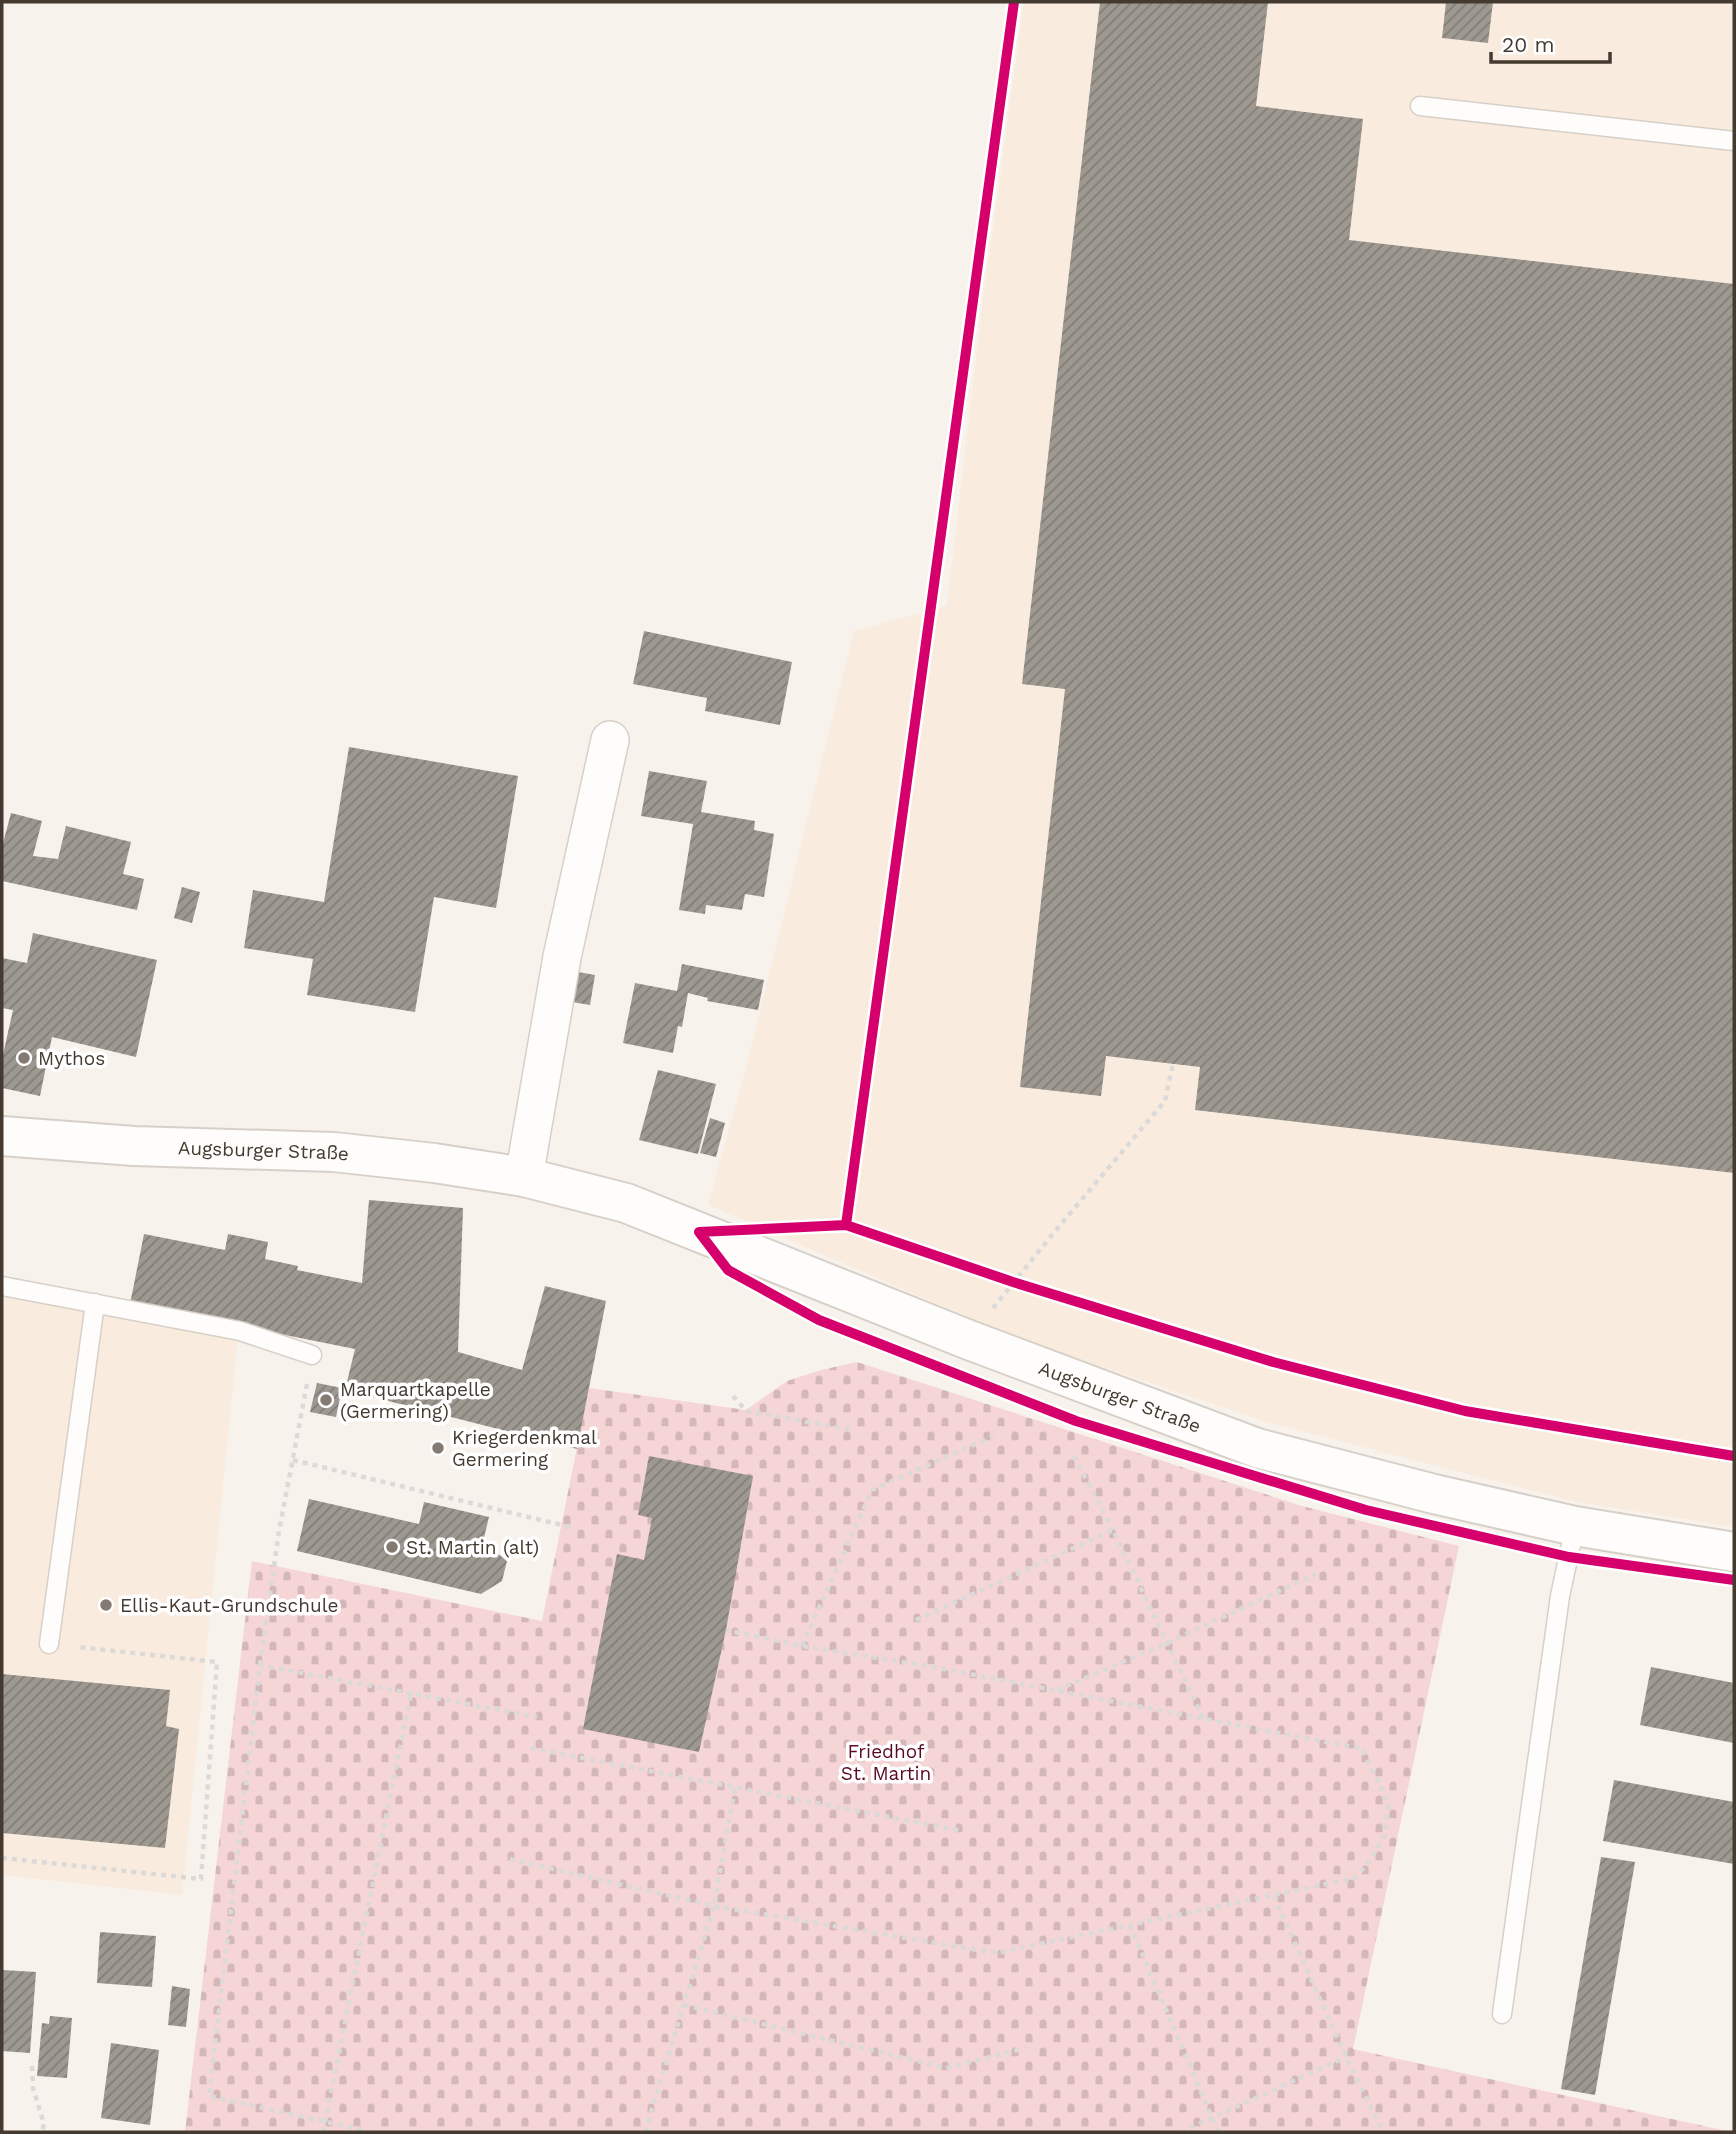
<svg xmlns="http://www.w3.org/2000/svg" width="1736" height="2134" viewBox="0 0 1736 2134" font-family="'Work Sans',sans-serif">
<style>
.built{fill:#f9ecde}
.cemetery{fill:url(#cemetery-stones)}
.building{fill:url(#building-hatch)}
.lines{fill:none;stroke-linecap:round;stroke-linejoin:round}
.service-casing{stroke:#d7d0c8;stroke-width:21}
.minor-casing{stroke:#d7d0c8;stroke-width:40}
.tertiary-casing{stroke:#d7d0c8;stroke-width:42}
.path{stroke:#dcdad8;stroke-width:4.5;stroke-dasharray:5 5;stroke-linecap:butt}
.service{stroke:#fefdfc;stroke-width:18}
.minor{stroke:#fefdfc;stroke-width:37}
.tertiary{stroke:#fefdfc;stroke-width:38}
.cycleway-casing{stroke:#fff;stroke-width:15}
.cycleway{stroke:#d6006c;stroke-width:10}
.poi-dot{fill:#837a71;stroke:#fff;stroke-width:2.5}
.labels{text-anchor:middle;stroke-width:7;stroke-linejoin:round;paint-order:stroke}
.poi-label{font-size:19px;fill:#443a2f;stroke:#fff;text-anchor:start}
.street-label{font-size:19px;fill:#443a2f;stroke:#fff}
.park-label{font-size:19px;fill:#5a0a24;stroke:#fff}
</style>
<defs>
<pattern id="cemetery-stones" width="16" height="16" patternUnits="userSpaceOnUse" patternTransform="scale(1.75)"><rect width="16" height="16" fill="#f6d5d7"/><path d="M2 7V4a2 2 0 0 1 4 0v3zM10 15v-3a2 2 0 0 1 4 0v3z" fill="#d4b8b9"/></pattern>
<pattern id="building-hatch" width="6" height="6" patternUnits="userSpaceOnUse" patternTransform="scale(1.75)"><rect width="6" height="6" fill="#9d9991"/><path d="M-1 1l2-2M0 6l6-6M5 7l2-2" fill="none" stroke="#827e77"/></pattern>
</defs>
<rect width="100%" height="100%" fill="#f8f2ec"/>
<path class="built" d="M1024,2H1734V1527L1572,1501L1270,1423L1019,1339L708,1205L746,1068L854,631L947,606L982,307Z
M2,1296L238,1335L182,1895L2,1875Z"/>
<path class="cemetery" d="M857,1362L1302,1506L1459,1546L1353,2049L1731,2132H185L252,1561L542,1621L589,1388L746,1410L787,1381L821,1370Z"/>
<path class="building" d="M1100,2H1268L1256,106L1363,119L1349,240L1734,284V1173L1195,1110L1200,1067L1106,1056L1101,1096L1020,1087L1065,689L1022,684Z
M1446,2H1493L1488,43L1442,38Z
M644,631L792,662L780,725L705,711L707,698L633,684Z
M349,747L518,776L496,908L434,897L415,1012L307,995L313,959L244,948L253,890L324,902Z
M649,771L707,781L701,812L755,821L754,830L774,834L764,897L745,894L742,910L706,905L705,914L679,910L693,824L641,816Z
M11,813L42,821L33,856L58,859L66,826L131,842L123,874L144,879L137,910L2,881V847Z
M182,887L200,892L192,923L174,918Z
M33,933L157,960L136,1057L52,1037L40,1096L2,1088V1059L13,1010L2,1008V958L27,963Z
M682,964L764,980L758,1010L707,1001L708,998L688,993L682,1027L678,1026L673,1053L623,1043L635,983L677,991Z
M578,972L595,975L590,1005L572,1002Z
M658,1070L716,1084L698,1154L639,1140Z
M710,1118L725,1123L716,1157L700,1153Z
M369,1200L463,1208L458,1352L522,1370L545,1286L606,1301L577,1449L345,1390L355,1349L130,1304L144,1234L225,1250L228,1234L268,1242L265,1259L298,1266L297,1270L362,1283Z
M317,1383L342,1388L336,1417L310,1412Z
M649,1456L753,1476L726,1630L699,1752L583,1729L617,1554L644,1560L652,1518L638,1515Z
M309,1499L419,1524L424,1502L489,1517L482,1546L491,1548L507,1561L502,1581L481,1594L297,1551Z
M1651,1667L1734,1683V1743L1640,1725Z
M2,1674L170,1690L166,1726L179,1729L165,1848L2,1833Z
M1614,1780L1734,1802V1864L1603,1841Z
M1601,1857L1635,1862L1595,2095L1561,2089Z
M100,1932L156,1936L152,1987L97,1983Z
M2,1970L36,1972L30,2053L2,2051Z
M172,1986L190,1989L186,2027L168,2025Z
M50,2016L72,2018L67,2078L37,2076L42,2023L49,2024Z
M111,2043L159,2050L150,2125L101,2118Z"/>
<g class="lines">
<g class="service-casing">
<path id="service" d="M1420,106L1734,141
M2,1286L240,1331L312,1355
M49,1644L95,1303
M1502,2014L1560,1596L1575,1526"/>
</g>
<g class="minor-casing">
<path id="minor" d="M524,1177L562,957L610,740"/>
</g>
<g class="tertiary-casing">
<g id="tertiary">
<path id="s1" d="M2,1136L134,1146L334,1152L434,1163L524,1177L626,1203L969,1340L1257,1448L1434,1494L1575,1526L1734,1552"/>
</g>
</g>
<path class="path" d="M993,1308L1056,1230L1165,1101L1173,1063
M733,1396L746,1411L853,1430
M1074,1456L1113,1530
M293,1460L574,1528
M916,1620L1113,1530L1203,1718
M802,1646L872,1490L993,1436
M260,1665L279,1531L307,1384
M1057,1690L1167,1643L1316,1574
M531,1748L962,1831
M2,1858L201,1879L217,1662L78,1647
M510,1859L714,1906L996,1953L1355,1878L1371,1859L1385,1835L1388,1802L1362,1749L928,1666L802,1646L726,1630
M1274,1896L1346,2057L1383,2132
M1130,1925L1218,2132
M684,2005L946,2068L1026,2048
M32,2066L33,2088L44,2124L42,2132
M323,2132L411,1693
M372,2132L209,2096L260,1665L537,1717
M645,2132L714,1906L735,1787
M1181,2132L1346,2057
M1619,2132L1622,2130"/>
<use href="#service" class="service"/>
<use href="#minor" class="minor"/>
<use href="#tertiary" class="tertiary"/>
<g class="cycleway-casing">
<path id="cycleway" d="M846,1225L1014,2
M699,1232L728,1270L819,1320L1076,1421L1366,1510L1569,1557L1734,1580
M699,1232L846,1225L1013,1282L1273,1362L1465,1411L1734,1456"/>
</g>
<use href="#cycleway" class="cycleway"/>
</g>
<g class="poi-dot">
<circle cx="24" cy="1058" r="7"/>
<circle cx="326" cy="1400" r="7"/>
<circle cx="438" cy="1448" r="7"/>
<circle cx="392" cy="1547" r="7"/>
<circle cx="106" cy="1605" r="7"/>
</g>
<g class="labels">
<g class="poi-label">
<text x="38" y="1065">Mythos</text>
<text x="340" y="1396">Marquartkapelle<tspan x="340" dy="22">(Germering)</tspan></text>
<text x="452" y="1444">Kriegerdenkmal<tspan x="452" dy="22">Germering</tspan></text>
<text x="406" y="1554">St. Martin (alt)</text>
<text x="120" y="1612">Ellis-Kaut-Grundschule</text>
</g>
<g class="street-label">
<text dy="7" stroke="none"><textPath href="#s1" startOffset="262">Augsburger Straße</textPath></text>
<text dy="7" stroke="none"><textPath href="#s1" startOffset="1160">Augsburger Straße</textPath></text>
</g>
<g class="park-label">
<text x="886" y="1758">Friedhof<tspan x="886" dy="22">St. Martin</tspan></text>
</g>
</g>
<rect width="1736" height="2134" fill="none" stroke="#443a2f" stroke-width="7"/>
<path d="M1491 52v10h119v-10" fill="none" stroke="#443a2f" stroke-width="3.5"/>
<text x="1502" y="52" font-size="21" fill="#443a2f" stroke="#ffffff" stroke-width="5" paint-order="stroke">20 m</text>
</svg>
